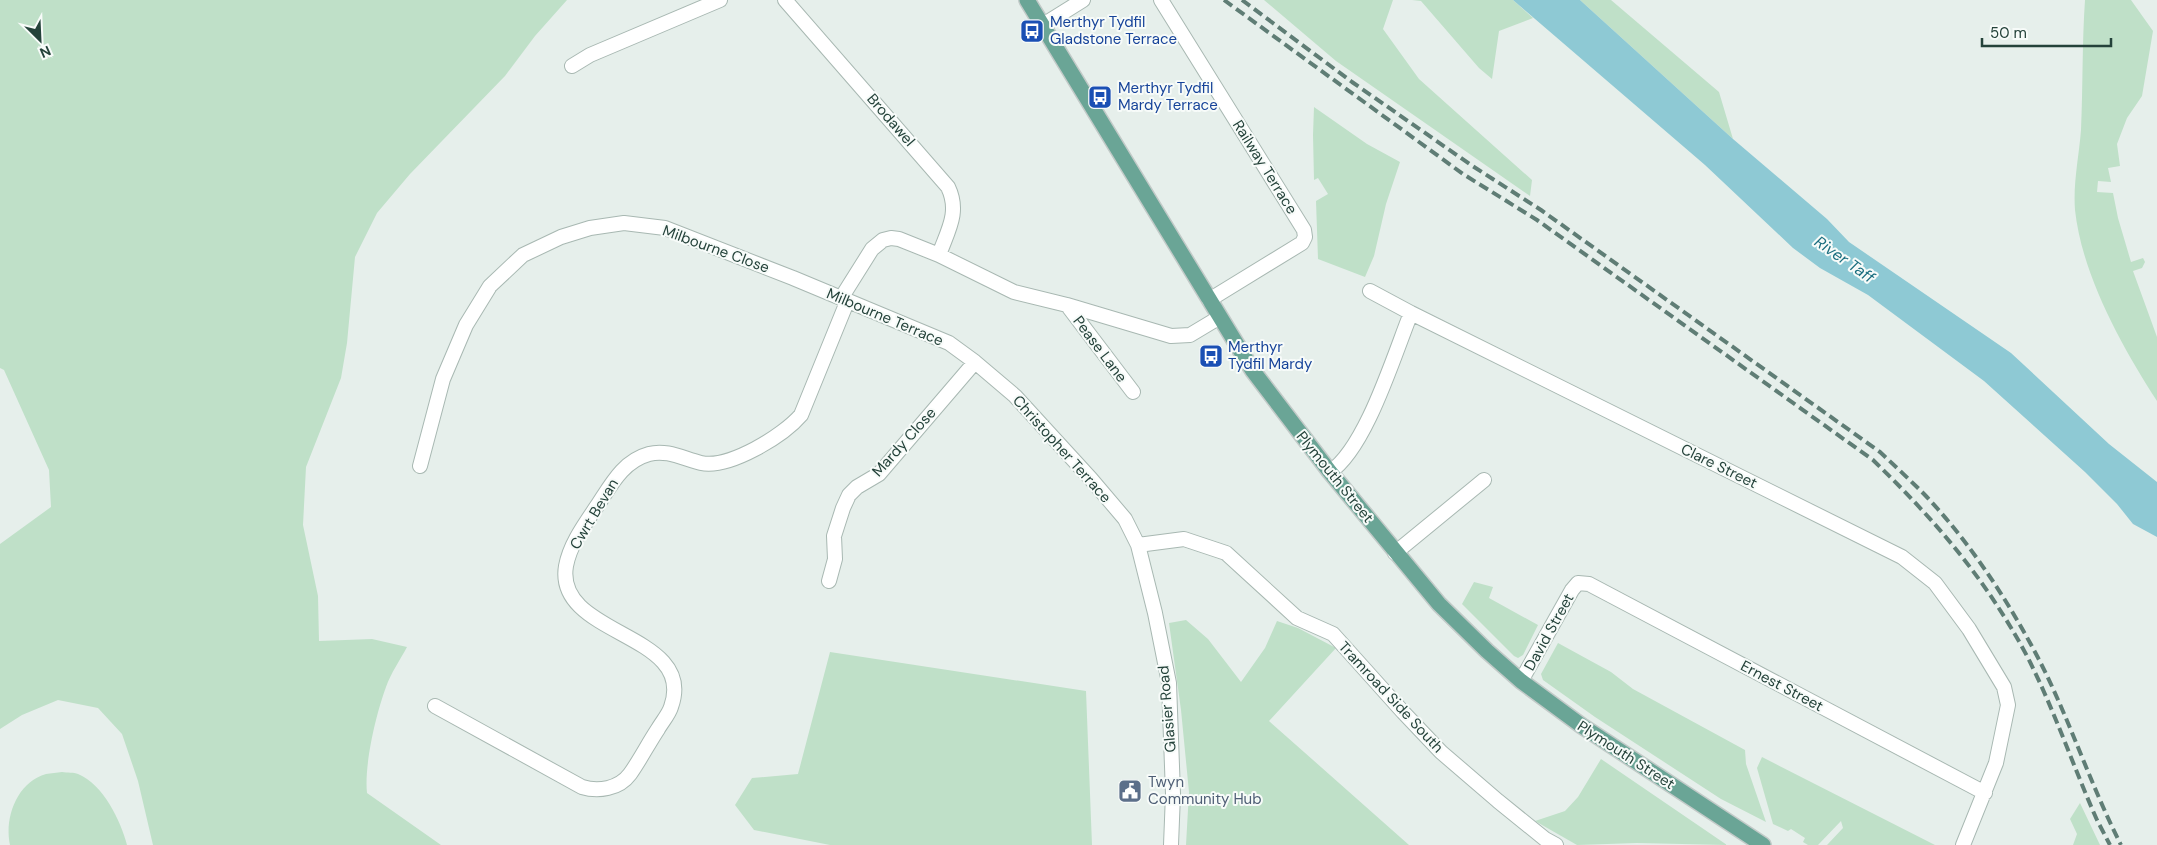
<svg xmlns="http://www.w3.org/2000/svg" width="2157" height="845" viewBox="0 0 2157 845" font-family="'DM Sans',sans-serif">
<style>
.green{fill:#bfe0c8}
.water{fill:#8ec9d4}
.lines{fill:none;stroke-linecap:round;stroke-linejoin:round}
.minor-casing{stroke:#a8b8b2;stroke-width:16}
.primary-casing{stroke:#c2cac8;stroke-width:18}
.minor{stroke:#fff;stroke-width:14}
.primary{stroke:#6aa596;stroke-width:15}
.rail{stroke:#5f7d75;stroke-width:4;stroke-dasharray:10 5;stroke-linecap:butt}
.labels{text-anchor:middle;stroke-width:4;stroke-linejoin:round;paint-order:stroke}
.transit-label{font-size:15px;fill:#164399;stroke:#f7fbf9;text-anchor:start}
.street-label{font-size:15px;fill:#24423a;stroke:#f7fbf9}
.service-label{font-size:15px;fill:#4e5e75;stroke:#f7fbf9;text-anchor:start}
.water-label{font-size:16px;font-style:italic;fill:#1c6f80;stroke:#f7fbf9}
</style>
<rect width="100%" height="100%" fill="#e6efeb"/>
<path class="green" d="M0,0H567L535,36L505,76L410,174L377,213L355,257L347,343L341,378L306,467L303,525L318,596L319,641L372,639L407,647C400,660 391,673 386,687C376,714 364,765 367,793L441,845H153L138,781L122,734L98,708L58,700L22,715L0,729V544L51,507L49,470L4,370L0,368Z
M1264,0H1393L1383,29L1419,79L1532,180L1530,196L1336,61Z
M1412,0H1513L1533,18L1499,31L1492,79L1479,68L1421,1Z
M1580,0H1611L1719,92L1733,139Z
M2085,0H2131L2153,31L2142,96L2127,118L2117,144L2120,166L2108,168L2111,182L2098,181L2097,192L2113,193L2118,218L2131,262L2143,258L2145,262L2142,268L2133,271L2157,337V401C2122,347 2082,275 2075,210C2073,183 2079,156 2081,130C2083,87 2082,43 2085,0Z
M1314,107L1367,144L1400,162L1386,204L1374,256L1365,277L1318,259L1316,201L1328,194L1318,178L1314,180L1313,135Z
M1474,582L1493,587L1489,598L1538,625L1523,655L1518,658L1514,656L1462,604Z
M1186,620L1208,639L1241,682L1265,648L1277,621L1298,628L1336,648L1269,721L1409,845H1186L1189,792L1181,710L1169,623Z
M1558,643L1611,672L1633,689L1745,750L1746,764L1766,822L1721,799L1595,717L1543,680L1541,674Z
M830,652L1086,691L1092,845H830L754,830L735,805L752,778L798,774Z
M1762,757L1935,845H1827L1843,828L1841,821L1818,845H1808L1803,842L1805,838L1791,829L1788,831L1773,824L1757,768Z
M1601,759L1727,845L1637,843L1577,845L1535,821L1565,811L1578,797Z
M62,772C67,773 74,772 78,774C103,784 121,821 127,845H10C4,818 17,782 46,774C51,773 57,773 62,772Z
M2080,803L2100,845H2073L2077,834L2070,819Z"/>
<path class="water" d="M1513,0H1580L1733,139L1827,219L1849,242L2011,353L2109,444L2157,482V537L2133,524L2117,504L2085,472L1984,381L1868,295L1820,268L1793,248L1705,165Z"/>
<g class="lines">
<g class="minor-casing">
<path id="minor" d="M785,0L948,187C960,212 948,230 939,255
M1161,0L1304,230L1305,237L1302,243L1209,300
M1043,25L1083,0
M572,66L590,55L720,0
M1370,291L1411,313L1902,557L1935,583L1969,629L2004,687L2008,705L1996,763L1963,845
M843,300L845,292L872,249L883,240L891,238L899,239L939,255L1014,292L1067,305L1171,336L1190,335L1220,317
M1067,305L1133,392
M420,466L443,379L466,325L490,286L523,255L561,237L590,228L624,223L665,228L793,278L949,343L975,362L1015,396L1091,479L1125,519L1138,545L1155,613L1169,683L1173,794L1171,845
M1330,472C1366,448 1394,355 1411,313
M1138,545L1184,539L1226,553L1297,618L1333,634L1403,712L1441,752L1498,801L1545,839L1556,845
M1395,553L1484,480
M829,581L835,559L834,536L843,508L849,495L857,487L879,474L975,362
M1521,681L1572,590L1578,583L1589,584L1985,793
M435,706L582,787C598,792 619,789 630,774C640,760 648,744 658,729C662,722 669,714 671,707C698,632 554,637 566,566C570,544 585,524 597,506C611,485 623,461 649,454C667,449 684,459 701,463C729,469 783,436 801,415L847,302"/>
</g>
<g class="primary-casing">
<path id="primary" d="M1027,0L1253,371L1330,472L1439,604L1487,651L1521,681L1582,726L1763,845"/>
</g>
<use href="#minor" class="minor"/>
<use href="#primary" class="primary"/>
<path class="rail" d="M1224,0L1463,174L1537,220L1873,460C1935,520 1986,579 2027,656C2054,709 2073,766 2097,820L2110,845
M1242,0L1352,82L1471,165L1541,210L1880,452C1895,466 1910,480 1924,494C1968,540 2005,596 2035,652C2068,714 2089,782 2121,845"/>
</g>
<defs>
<g id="bus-square" transform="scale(1.25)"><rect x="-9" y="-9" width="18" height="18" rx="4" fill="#1a4fb4" stroke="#f7fbf9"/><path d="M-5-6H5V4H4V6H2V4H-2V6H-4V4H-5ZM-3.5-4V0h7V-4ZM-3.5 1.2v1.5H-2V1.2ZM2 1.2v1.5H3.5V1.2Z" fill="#fff"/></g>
<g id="civic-square" transform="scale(1.25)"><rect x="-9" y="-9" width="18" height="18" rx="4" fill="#5c6f8a" stroke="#f7fbf9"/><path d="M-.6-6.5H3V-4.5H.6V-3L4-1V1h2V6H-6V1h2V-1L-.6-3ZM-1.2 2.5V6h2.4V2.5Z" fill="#fff"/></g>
</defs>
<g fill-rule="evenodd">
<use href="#bus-square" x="1032" y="31"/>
<use href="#bus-square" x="1100" y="97"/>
<use href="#bus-square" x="1211" y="356"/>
<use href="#civic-square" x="1130" y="791"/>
</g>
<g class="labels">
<g class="transit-label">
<text x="1050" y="27">Merthyr Tydfil<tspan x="1050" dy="17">Gladstone Terrace</tspan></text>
<text x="1118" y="93">Merthyr Tydfil<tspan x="1118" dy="17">Mardy Terrace</tspan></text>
<text x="1228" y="352">Merthyr<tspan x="1228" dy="17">Tydfil Mardy</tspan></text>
</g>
<g class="street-label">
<text transform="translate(891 120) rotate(49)" y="5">Brodawel</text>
<text transform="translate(1265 167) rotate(58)" y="5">Railway Terrace</text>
<text transform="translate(716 249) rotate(20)" y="5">Milbourne Close</text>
<text transform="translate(885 317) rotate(23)" y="5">Milbourne Terrace</text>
<text transform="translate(1100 349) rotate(53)" y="5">Pease Lane</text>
<text transform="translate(904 442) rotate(-48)" y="5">Mardy Close</text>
<text transform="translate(1062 449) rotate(48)" y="5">Christopher Terrace</text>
<text transform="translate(1719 466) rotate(26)" y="5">Clare Street</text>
<text transform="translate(1335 477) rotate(51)" y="5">Plymouth Street</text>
<text transform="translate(594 514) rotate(-59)" y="5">Cwrt Bevan</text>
<text transform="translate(1549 632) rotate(-61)" y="5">David Street</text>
<text transform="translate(1782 686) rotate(28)" y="5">Ernest Street</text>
<text transform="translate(1391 697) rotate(47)" y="5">Tramroad Side South</text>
<text transform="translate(1167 709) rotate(-95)" y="5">Glasier Road</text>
<text transform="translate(1626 755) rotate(33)" y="5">Plymouth Street</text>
</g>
<g class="service-label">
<text x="1148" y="787">Twyn<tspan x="1148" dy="17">Community Hub</tspan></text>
</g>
<g class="water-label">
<text transform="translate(1845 259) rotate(35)" y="6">River Taff</text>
</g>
</g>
<g transform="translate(40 40) rotate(156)" stroke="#f7fbf9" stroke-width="4" paint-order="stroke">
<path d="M0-4L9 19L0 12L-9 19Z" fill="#24423a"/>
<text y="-8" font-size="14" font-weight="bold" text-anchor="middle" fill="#24423a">N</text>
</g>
<path d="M1982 38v8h129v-8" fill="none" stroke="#24423a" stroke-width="2.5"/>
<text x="1990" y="38" font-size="15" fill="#24423a" stroke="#f7fbf9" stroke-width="4" paint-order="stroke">50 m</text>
</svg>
